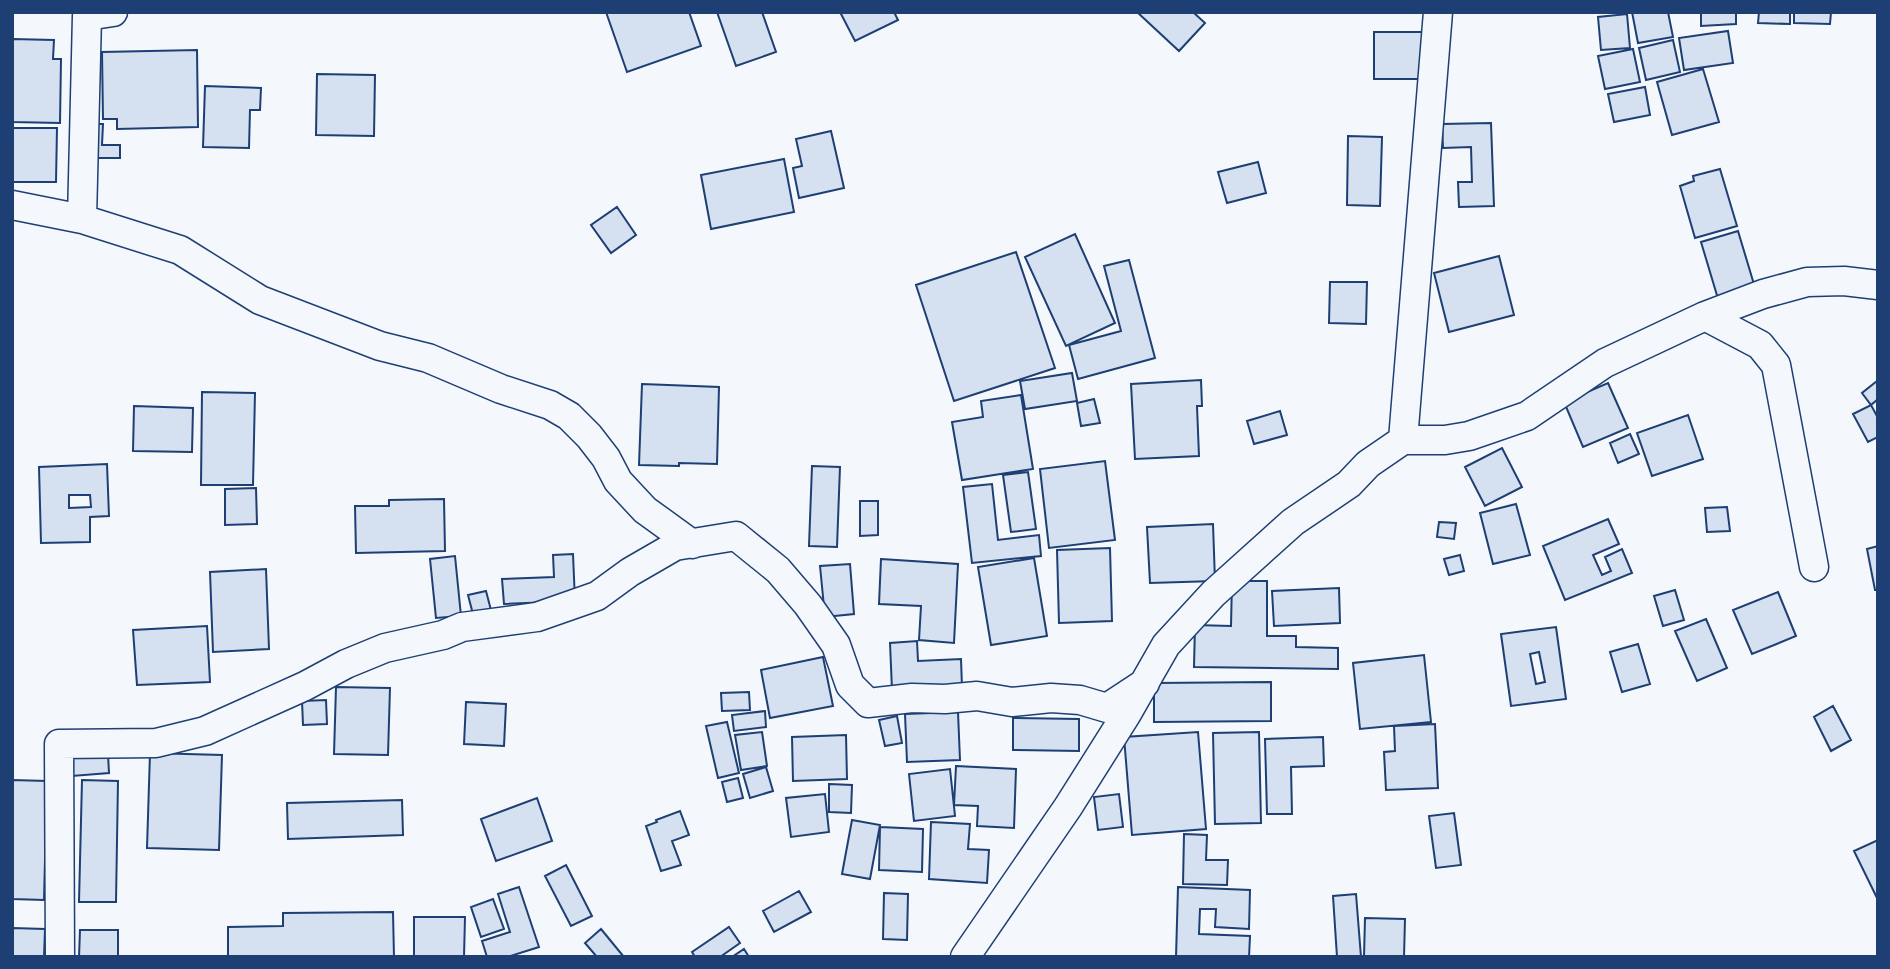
<svg xmlns="http://www.w3.org/2000/svg" width="1890" height="969" viewBox="0 0 1890 969" font-family="Arial,sans-serif">
<style>
.building{fill:#d5e0f0;stroke:#1d3f73;stroke-width:2;fill-rule:evenodd}
.lines{fill:none;stroke-linecap:round;stroke-linejoin:round}
.street-casing{stroke:#1d3f73;stroke-width:31}
.street{stroke:#f4f7fb;stroke-width:28}
</style>
<rect width="100%" height="100%" fill="#f4f7fb"/>
<path class="building" d="M606,12H689L701,46L627,72Z
M717,12H762L776,52L736,66Z
M840,12H894L898,20L855,41Z
M1137,12H1193L1205,23L1179,51Z
M1632,12H1668L1673,37L1638,43Z
M1701,12H1736V24L1701,26Z
M1759,12H1790V24L1758,23Z
M1794,12H1831L1830,24L1794,23Z
M1627,14L1630,48L1601,50L1598,17Z
M1728,31L1733,63L1684,70L1679,38Z
M1374,32H1425V79H1374Z
M12,39L54,40L53,59H61L60,123L12,122Z
M1673,40L1680,72L1646,80L1639,48Z
M1633,49L1640,82L1605,89L1598,56Z
M197,50L198,127L117,129V119H103L102,52Z
M1703,69L1719,122L1672,135L1657,82Z
M317,74L375,75L374,136L316,135Z
M205,86L261,88L260,110H250L249,148L203,147Z
M1645,87L1650,115L1614,122L1608,94Z
M1491,123L1494,206L1459,207L1458,182H1472L1471,147L1443,148L1442,124Z
M88,124H103L102,145H120V158H88Z
M12,128H57L56,182H12Z
M831,131L844,188L799,198L793,168L802,166L796,139Z
M1348,136L1382,137L1380,206L1347,205Z
M784,159L794,212L711,229L701,175Z
M1258,162L1266,193L1227,203L1218,172Z
M1720,169L1737,226L1695,238L1680,186L1694,181L1693,176Z
M617,207L636,235L611,253L591,225Z
M1738,231L1756,291L1719,302L1701,242Z
M1075,234L1115,323L1066,346L1025,257Z
M1016,252L1055,368L954,401L916,285Z
M1499,256L1514,315L1449,332L1434,273Z
M1129,260L1155,358L1078,379L1069,345L1121,331L1104,266Z
M1330,282H1367L1366,324L1329,323Z
M1072,373L1077,401L1025,409L1020,381Z
M1201,380L1202,406H1197L1199,456L1135,459L1131,384Z
M1877,381L1878,399L1871,405L1862,393Z
M1608,383L1628,428L1583,447L1564,402Z
M642,384L719,387L717,464L679,463V466L639,465Z
M202,392L255,393L253,485H201Z
M1021,395L1033,469L962,480L952,422L983,417L981,401Z
M1094,399L1100,423L1081,426L1077,403Z
M1871,405L1878,418V437L1868,442L1853,414Z
M134,406L193,408L192,452L133,451Z
M1280,411L1287,435L1254,444L1247,421Z
M1688,415L1703,459L1652,476L1637,433Z
M1630,434L1639,454L1618,463L1610,443Z
M1502,448L1522,487L1485,506L1465,467Z
M1105,461L1115,540L1049,548L1040,469Z
M107,464L109,516L90,517V542L41,543L39,467ZM69,495H90L91,507L69,508Z
M812,466L840,467L837,547L809,546Z
M1028,472L1036,529L1011,532L1003,475Z
M992,484L998,540L1039,535L1041,556L972,563L963,487Z
M256,488L257,524L225,525V489Z
M444,499L445,551L356,553L355,506H389V500Z
M860,501H878V535L860,536Z
M1516,504L1530,555L1493,564L1480,513Z
M1727,507L1730,531L1707,532L1705,508Z
M1608,519L1619,544L1593,555L1602,575L1611,571L1605,557L1622,549L1632,573L1565,600L1543,546Z
M1439,522L1456,523L1454,539L1437,537Z
M1213,524L1215,581L1150,583L1147,527Z
M1878,546V590H1875L1867,549Z
M1110,548L1112,621L1059,623L1057,550Z
M573,554L575,601L504,604L502,579L554,577L553,555Z
M1460,555L1464,571L1449,575L1444,559Z
M455,556L461,616L436,618L430,559Z
M1034,558L1047,636L991,645L978,567Z
M881,559L958,564L954,643L919,640L921,606L879,604Z
M850,564L854,614L825,617L820,566Z
M266,569L269,649L213,652L210,572Z
M1232,581H1267V636H1296V647L1338,648V669L1194,667L1195,625L1231,626Z
M1339,588L1340,623L1274,626L1272,591Z
M1675,590L1684,620L1663,626L1654,596Z
M486,591L492,614L474,618L468,595Z
M1778,592L1796,636L1752,654L1733,610Z
M1706,619L1727,668L1697,681L1675,631Z
M207,626L210,682L137,685L133,630Z
M1556,627L1566,699L1511,706L1501,634ZM1539,652L1545,682L1536,684L1530,654Z
M917,641L918,661L961,659L962,687L892,690L890,643Z
M1638,644L1650,684L1622,692L1610,652Z
M1424,655L1431,722L1360,729L1353,663Z
M823,657L833,706L770,718L761,670Z
M1271,682V721L1154,722V683Z
M336,687L390,688L388,755L334,754Z
M749,692L750,710L722,711L721,693Z
M326,700L327,724L303,725L302,701Z
M466,702L506,704L504,746L464,744Z
M1833,706L1851,740L1831,751L1814,717Z
M765,711L766,727L734,731L732,715Z
M958,712L960,760L907,762L905,714Z
M897,716L902,743L885,746L879,720Z
M1013,718L1079,719V751L1013,750Z
M727,722L739,773L718,778L706,726Z
M1435,724L1438,788L1386,790L1384,752L1395,751L1394,726Z
M762,732L767,766L741,770L735,735Z
M1198,732L1206,829L1132,835L1124,737Z
M1259,732L1261,823L1215,824L1213,733Z
M846,735L847,779L793,781L792,737Z
M1323,737L1324,766L1291,767L1292,814H1267L1265,739Z
M150,753L222,755L219,850L147,848Z
M108,754L109,773L72,776L71,756Z
M956,766L1016,769L1014,828L977,826L978,806L954,805Z
M766,767L773,791L750,798L743,774Z
M950,769L955,816L914,821L909,774Z
M738,778L743,798L727,802L722,782Z
M12,780L47,781L44,900L12,899Z
M82,780L118,781L116,902H79Z
M829,784L852,785L851,813L829,812Z
M825,794L829,832L791,837L786,798Z
M1119,794L1123,827L1098,830L1094,797Z
M537,798L552,841L496,861L481,819Z
M402,800L403,835L288,839L287,803Z
M680,811L689,835L672,841L681,865L661,871L646,826L657,822L656,820Z
M1454,813L1461,865L1436,868L1429,816Z
M852,820L880,825L870,879L842,874Z
M931,822L970,824L968,849L989,850L987,883L929,879Z
M880,827L923,829L922,872L879,870Z
M1184,834L1207,835L1206,860H1228L1227,885L1183,884Z
M1878,840V900L1854,851Z
M566,865L592,916L571,926L545,876Z
M519,887L539,947L507,957H487L482,941L510,932L498,894Z
M1178,887L1250,890L1249,929L1215,927L1216,909H1200L1199,934L1250,936L1249,957H1176Z
M799,891L811,912L774,932L763,911Z
M884,893L908,894L907,940L883,939Z
M1356,894L1361,957H1337L1333,896Z
M493,899L504,929L481,937L471,907Z
M393,912L394,957H228V927L283,926V913Z
M414,917H465L464,957H414Z
M1365,918L1405,919L1404,957H1364Z
M729,927L740,943L720,957H695L692,952Z
M12,928L45,929L44,957H12Z
M601,929L624,957H597L585,943Z
M80,930H118V957H79Z
M744,949L749,957H732Z"/>
<g class="lines">
<g class="street-casing">
<path id="street" d="M12,205L82,219L180,250L260,300L380,346L428,358L501,389L550,405L569,416L589,436L606,458L618,481L645,510L692,544
M82,219L87,16L113,12
M1705,316L1760,345L1776,365L1814,567
M1403,440L1438,12
M60,957L59,744L156,743L205,731L305,686L346,664L385,648L443,635L462,627L537,617L597,596L630,572L675,546L736,536L778,570L808,605L836,645L850,685L868,703L912,698L945,699L977,696L1012,702L1051,698L1080,700L1107,708L1145,683
M965,957L1068,807L1126,715L1166,645L1213,594L1293,522L1349,484L1368,464L1403,440H1445L1469,436L1527,416L1605,363L1705,316L1763,294L1807,282L1844,281L1878,285"/>
</g>
<use href="#street" class="street"/>
</g>
<rect width="1890" height="969" fill="none" stroke="#1d3f73" stroke-width="28"/>
</svg>
